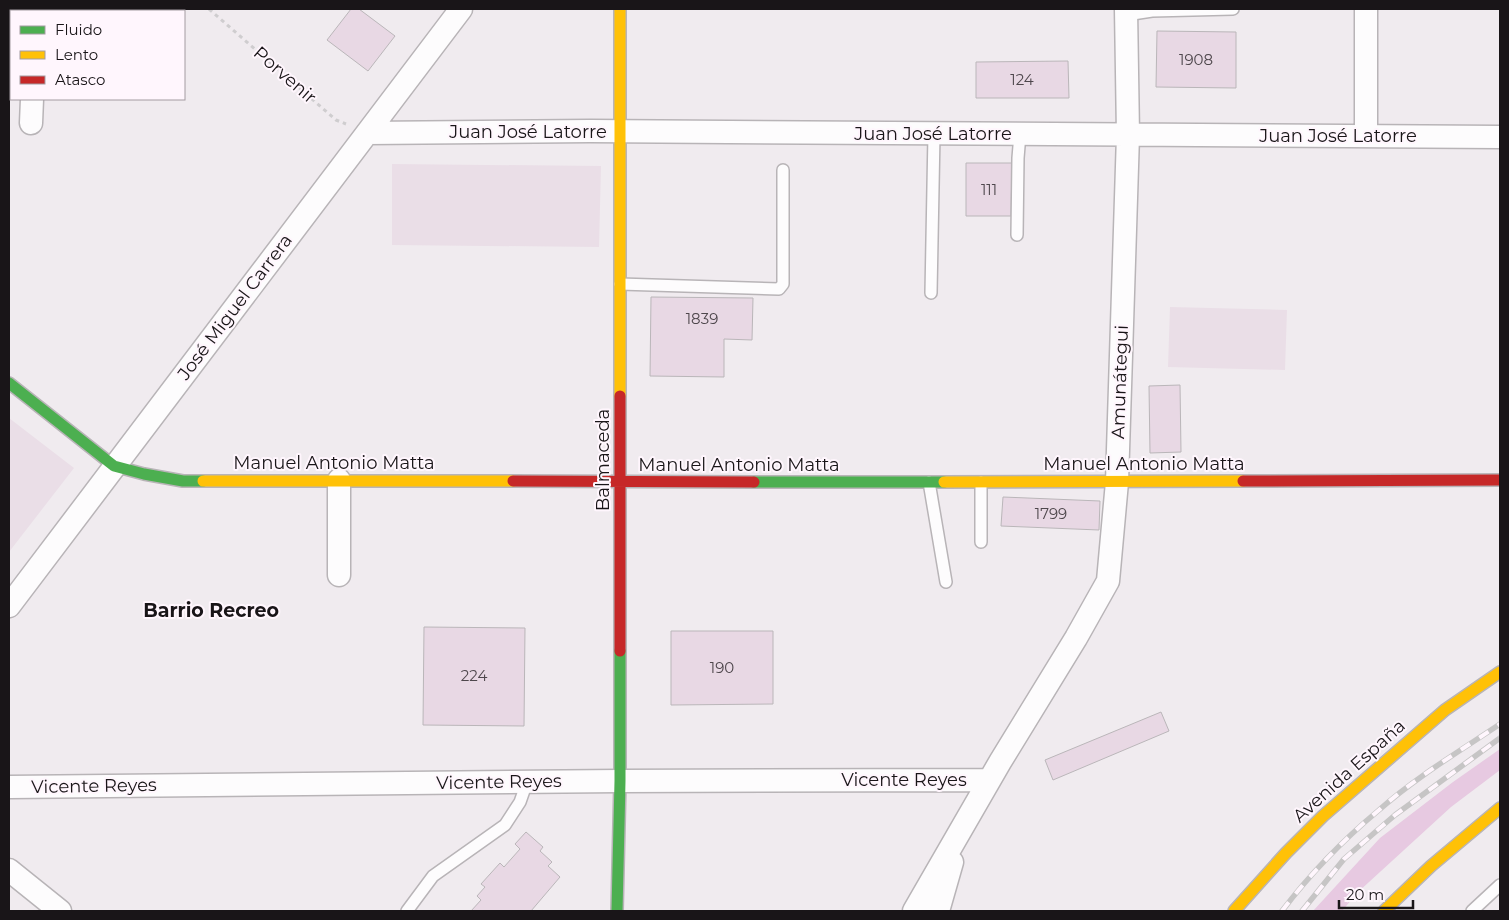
<svg xmlns="http://www.w3.org/2000/svg" width="1509" height="920" viewBox="0 0 1509 920" font-family="Montserrat,sans-serif">
<style>
.built{fill:#eadee7}
.green{fill:#e7c9e1}
.building{fill:#e8d8e4;stroke:#bab6b9}
.lines{fill:none;stroke-linecap:round;stroke-linejoin:round}
.lane-casing{stroke:#b8b4b7;stroke-width:14}
.street-casing{stroke:#b8b4b7;stroke-width:25}
.fast-casing{stroke:#b8b4b7;stroke-width:14}
.slow-casing{stroke:#b8b4b7;stroke-width:14}
.jam-casing{stroke:#b8b4b7;stroke-width:14}
.path{stroke:#cfcdcf;stroke-width:3;stroke-dasharray:4 4;stroke-linecap:butt}
.lane{stroke:#fdfcfd;stroke-width:11}
.street{stroke:#fdfcfd;stroke-width:22}
.fast{stroke:#4caf50;stroke-width:11}
.slow{stroke:#ffc107;stroke-width:11}
.jam{stroke:#c62828;stroke-width:11}
.rail-casing{stroke:#c6c5c5;stroke-width:5.5}
.rail{stroke:#fff6fd;stroke-width:4;stroke-dasharray:11;stroke-linecap:butt}
.labels{text-anchor:middle;stroke-width:4;stroke-linejoin:round;paint-order:stroke}
.number-label{font-size:15px;fill:#4e474c}
.street-label{font-size:18px;fill:#191518;stroke:#fff6fd}
.neighbourhood-label{font-size:19px;font-weight:bold;fill:#191518;stroke:#fff6fd}
</style>
<rect width="100%" height="100%" fill="#f0ebef"/>
<path class="built" d="M392,164L601,166L599,247L392,245Z
M1170,307L1287,310L1285,370L1168,367Z
M9,418L74,468L9,552Z"/>
<path class="green" d="M1500,749V770L1451,807L1357,893L1342,911H1313L1380,838L1453,782Z"/>
<path class="building" d="M351,9H359L395,36L368,71L327,40Z
M1157,31L1236,32V88L1156,87Z
M1068,61L1069,98H976V62Z
M966,163H1012L1011,216H966Z
M651,297L753,298L752,340L724,339V377L650,376Z
M1180,385L1181,452L1150,453L1149,386Z
M1003,497L1100,501L1099,530L1001,526Z
M424,627L525,628L524,726L423,725Z
M671,631H773V704L671,705Z
M1161,712L1169,731L1053,780L1045,760Z
M526,832L543,847L540,851L552,862L548,866L560,877L531,911H471L481,900L477,896L485,887L481,884L500,863L504,867L520,849L515,844Z"/>
<g class="lines">
<g class="lane-casing">
<path id="lane" d="M1126,15L1152,11L1233,9
M1017,235L1018,158L1020,134
M620,284L779,289L783,284V170
M931,293L934,134
M929,482L946,582
M981,482V542
M407,911L433,876L505,825L520,802L527,782
M1472,911L1500,885"/>
</g>
<g class="street-casing">
<path id="street" d="M9,9L12,11
M1366,9V135
M31,123L32,99
M367,133L590,131L1500,137
M339,575V480
M9,606L461,9
M9,787L620,781L989,780
M9,870L60,911
M914,911L1000,762L1076,638L1108,581L1117,482L1118,450L1128,135L1126,9
M938,911L952,862"/>
</g>
<g class="fast-casing">
<path id="fast" d="M9,383L114,466L144,474L183,481H203
M754,482H944
M617,911L620,781V651"/>
</g>
<g class="slow-casing">
<path id="slow" d="M620,9V396
M203,481H513
M944,482L1243,481
M1234,911L1286,853L1323,816L1445,710L1500,672
M1384,911L1431,866L1500,808"/>
</g>
<g class="jam-casing">
<path id="jam" d="M620,396V651
M513,481L754,482
M1243,481L1500,480"/>
</g>
<path class="path" d="M209,9L336,120L346,124
M171,11L173,9"/>
<use href="#lane" class="lane"/>
<use href="#street" class="street"/>
<use href="#fast" class="fast"/>
<use href="#slow" class="slow"/>
<use href="#jam" class="jam"/>
<g class="rail-casing">
<path id="rail" d="M1282,911C1310,874 1343,840 1379,810C1416,777 1460,751 1500,724
M1302,911L1344,859L1395,815L1500,738"/>
</g>
<use href="#rail" class="rail"/>
</g>
<g class="labels">
<g class="number-label">
<text x="1196" y="65">1908</text>
<text x="1022" y="85">124</text>
<text x="989" y="195">111</text>
<text x="702" y="324">1839</text>
<text x="1051" y="519">1799</text>
<text x="722" y="673">190</text>
<text x="474" y="681">224</text>
</g>
<g class="street-label">
<text transform="translate(285 75) rotate(41)" y="6">Porvenir</text>
<text x="528" y="138">Juan José Latorre</text>
<text x="933" y="140">Juan José Latorre</text>
<text x="1338" y="142">Juan José Latorre</text>
<text transform="translate(235 307) rotate(-53)" y="6">José Miguel Carrera</text>
<text transform="translate(1120 382) rotate(-88)" y="6">Amunátegui</text>
<text transform="translate(603 460) rotate(-90)" y="6">Balmaceda</text>
<text x="334" y="469">Manuel Antonio Matta</text>
<text x="1144" y="470">Manuel Antonio Matta</text>
<text x="739" y="471">Manuel Antonio Matta</text>
<text transform="translate(1349 771) rotate(-42)" y="6">Avenida España</text>
<text x="904" y="786">Vicente Reyes</text>
<text transform="translate(499 782) rotate(-1)" y="6">Vicente Reyes</text>
<text transform="translate(94 786) rotate(-1)" y="6">Vicente Reyes</text>
</g>
<g class="neighbourhood-label">
<text x="211" y="617">Barrio Recreo</text>
</g>
</g>
<rect width="1509" height="920" fill="none" stroke="#191518" stroke-width="20"/>
<rect x="10" y="10" width="175" height="90" fill="#fff6fd" stroke="#a39ca1"/>
<rect x="20" y="26" width="25" height="8" fill="#4caf50" stroke="#a39ca1"/>
<text x="55" y="35" font-size="15" fill="#191518">Fluido</text>
<rect x="20" y="51" width="25" height="8" fill="#ffc107" stroke="#a39ca1"/>
<text x="55" y="60" font-size="15" fill="#191518">Lento</text>
<rect x="20" y="76" width="25" height="8" fill="#c62828" stroke="#a39ca1"/>
<text x="55" y="85" font-size="15" fill="#191518">Atasco</text>
<path d="M1339 900v8h74v-8" fill="none" stroke="#191518" stroke-width="2.5"/>
<text x="1346" y="900" font-size="15" fill="#191518" stroke="#fff6fd" stroke-width="4" paint-order="stroke">20 m</text>
</svg>
